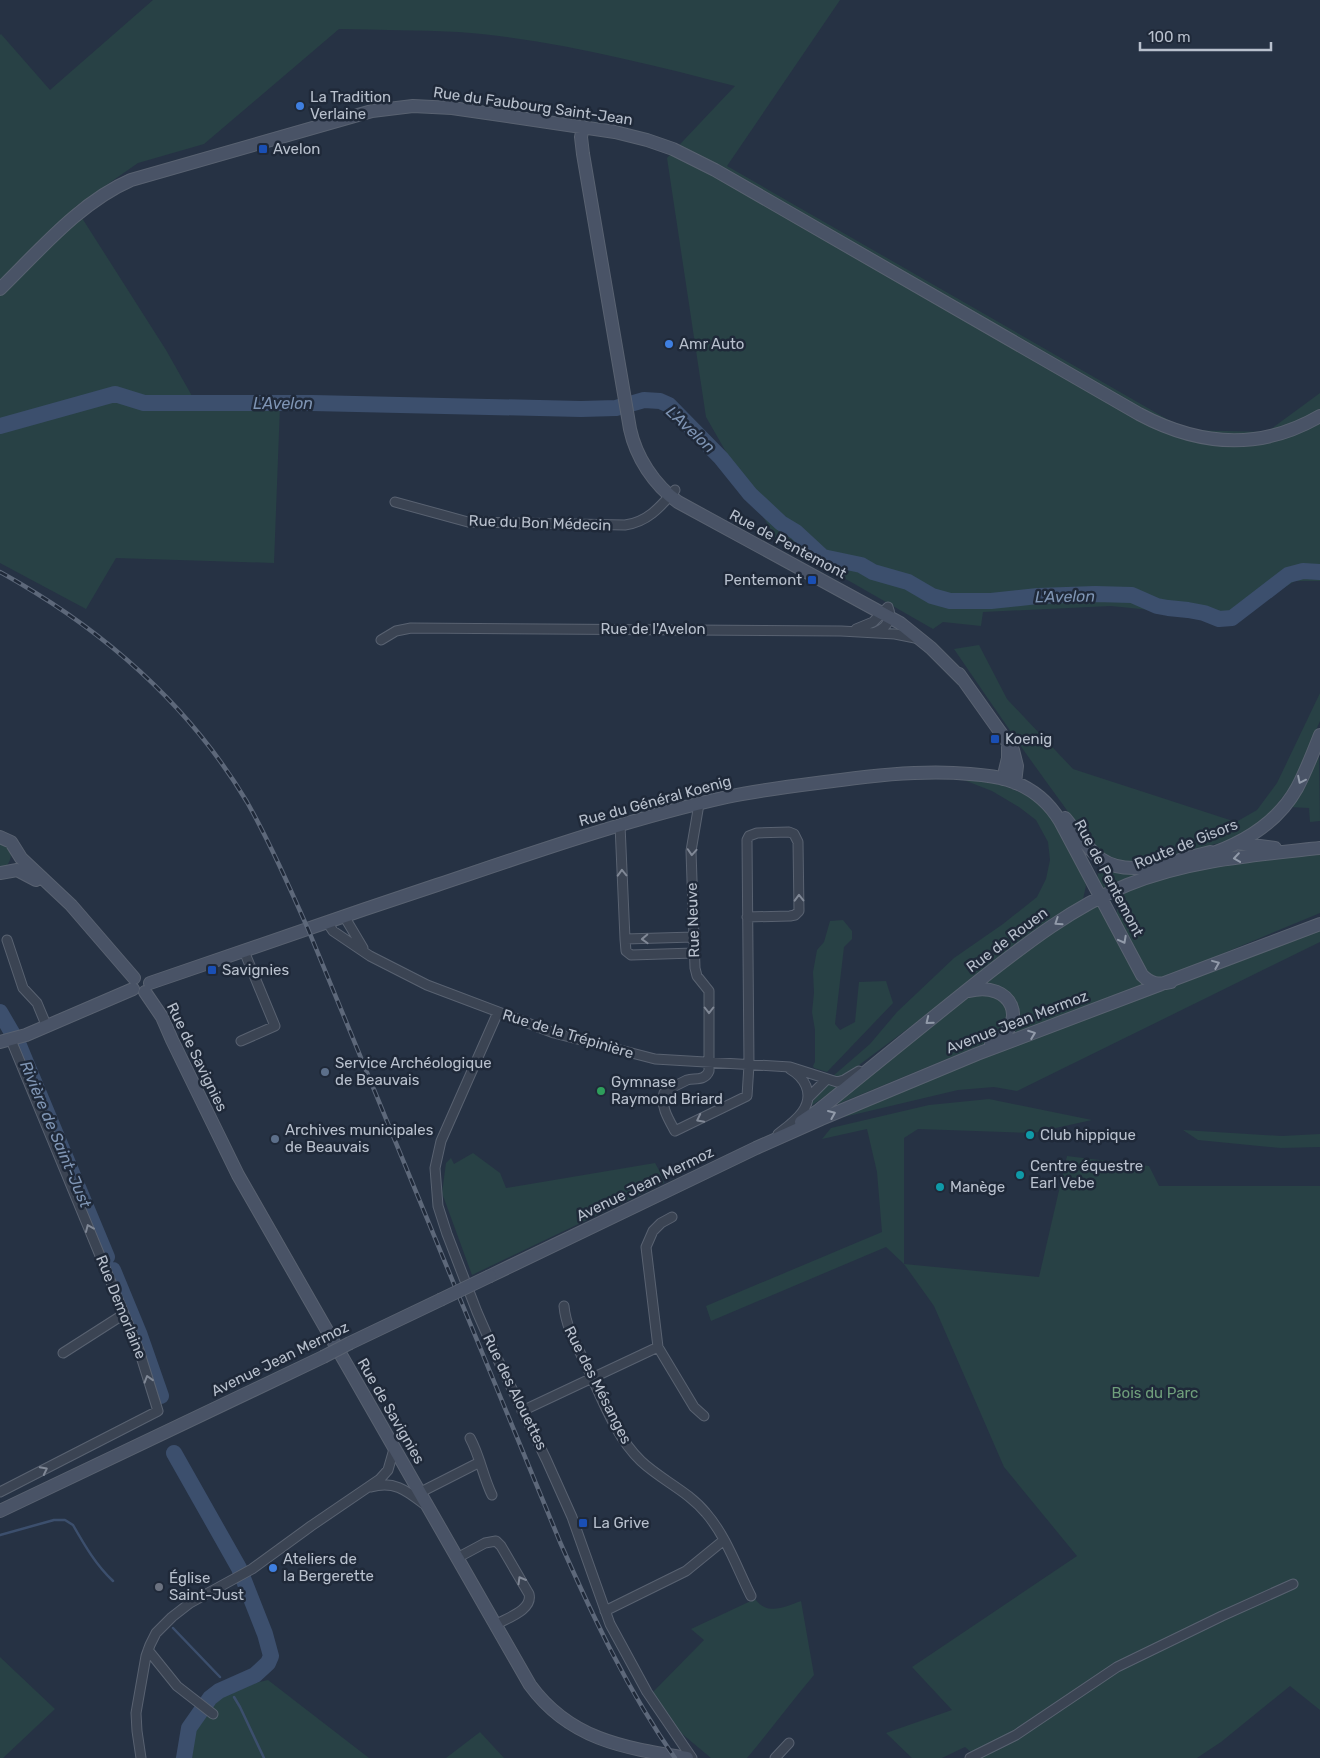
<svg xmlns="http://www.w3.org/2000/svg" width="1320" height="1758" viewBox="0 0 1320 1758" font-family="Rubik,sans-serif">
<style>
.green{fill:#284145}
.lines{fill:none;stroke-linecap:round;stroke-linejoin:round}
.stream{stroke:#3c4f6d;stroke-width:2.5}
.river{stroke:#3c4f6d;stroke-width:16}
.street-casing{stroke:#596271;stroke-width:11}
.secondary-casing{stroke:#596271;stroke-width:14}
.street{stroke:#3b4453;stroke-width:9}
.secondary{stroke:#495366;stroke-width:12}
.rail-casing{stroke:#5d687a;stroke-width:4.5}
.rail{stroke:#1f2939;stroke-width:2.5;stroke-dasharray:8;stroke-linecap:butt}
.secondary-bridge-casing{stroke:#596271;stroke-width:14;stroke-linecap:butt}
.secondary-bridge{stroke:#495366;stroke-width:12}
.oneway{stroke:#919aa9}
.oneway2{stroke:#808896}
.shop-dot{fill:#3f7fe0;stroke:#1f2939;stroke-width:2}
.transit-dot{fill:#1a4fb4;stroke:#1f2939;stroke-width:2}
.service-dot{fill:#5c6f8a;stroke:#1f2939;stroke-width:2}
.leisure-dot{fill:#2e9e5b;stroke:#1f2939;stroke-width:2}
.culture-dot{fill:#0f9aa8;stroke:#1f2939;stroke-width:2}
.worship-dot{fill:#6b7280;stroke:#1f2939;stroke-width:2}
.labels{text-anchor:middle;stroke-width:5;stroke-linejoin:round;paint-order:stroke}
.poi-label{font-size:15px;fill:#b8c0cd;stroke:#1f2939;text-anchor:start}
.street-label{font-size:15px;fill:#b8c0cd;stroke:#1f2939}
.park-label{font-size:15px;fill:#6f9e7b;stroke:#1f2939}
.water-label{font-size:16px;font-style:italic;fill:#7f95b4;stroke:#1f2939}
</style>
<rect width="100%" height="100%" fill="#263244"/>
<path class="green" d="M153,0H840L727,166L1186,430L1267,432L1320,393V581H1295L1226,624L1190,614L1111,606L983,612L981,626L943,622L933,629L776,539L706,417L667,158L735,86C644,63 552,39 458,32C418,30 379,30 339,29L204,144L138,163L75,207L166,350L196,403L280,406L274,563L116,558L86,609L0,563V35L1,34L50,90Z
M979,645L1007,699L1073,769L1236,822L1257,810L1277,783L1320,693V721L1293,784L1266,818L1237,838L1144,864C1129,863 1113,862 1101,852C1085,839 1073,818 1061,802C1024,752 989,700 954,649Z
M1319,755L1320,821L1310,822L1309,808L1289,807L1315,758Z
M956,777C994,781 1034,789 1056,824C1067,841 1075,861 1084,879L1086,886L1083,899L1056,918L843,1077L837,1078L833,1076L870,1044L897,1012L954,958L1003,924L1037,897L1046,879L1050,860L1048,842L1036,820L1019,807L992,791Z
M0,842C11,846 14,856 7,865L0,868Z
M1320,851V913L1181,971L1166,977H1158L1151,975L1143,966L1120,925L1117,915V905L1120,898L1129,889L1194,868Z
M1107,869L1134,874L1133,878L1100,891L1097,883L1098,873Z
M1098,904L1144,985L1011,1036L1016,1011L983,984L1058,928Z
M843,920L852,931V939L844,947L835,1024L840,1030L855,1022L859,982L886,981L893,1003L827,1072L814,1068L813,1066L815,1062V1030L812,1012L814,993L813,972L817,950L824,942L830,921Z
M1320,930V942L1017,1091L994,1087L958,1090L844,1117L849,1111L970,1063Z
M993,994L1006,1007L1007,1026L988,1042L838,1104L839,1100L969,996Z
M826,1084L837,1088L808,1108Z
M989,1099L1092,1120L1033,1133L918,1129L904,1138V1264L1039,1277L1067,1156L1149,1166L1159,1186H1320V1710L1290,1686L1221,1742L1197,1758H978L965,1747L942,1758H912L886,1733L952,1710L912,1667L1077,1556L1004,1467L934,1306L904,1264L886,1247L711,1321L706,1306L882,1232L877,1172L867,1129L822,1139L831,1128L929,1105Z
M1183,1130L1282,1136L1320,1134V1147L1281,1148L1198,1140Z
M473,1153L500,1173L506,1188L655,1163L660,1172L664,1183L472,1275L442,1193L446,1163L451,1158L454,1164Z
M755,1599C768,1616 784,1607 801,1601L814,1675C791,1702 770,1731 747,1758H711L681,1733L653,1692L704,1640L691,1629Z
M0,1657L55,1709L3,1758H0Z
M268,1680L369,1758H175L216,1701L233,1688Z
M480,1732L504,1758H446Z"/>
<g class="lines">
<path class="stream" d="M0,1535L54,1520H65L73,1525C85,1546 96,1565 113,1581
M173,1628L220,1677
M234,1697L240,1707L264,1758"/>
<path class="river" d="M0,426L115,394L144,403H312L581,409L616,408L644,400L660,401L669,405L721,458L750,494L781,523L796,532L823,557L861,565L873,572L908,582L932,596L950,601H991L1038,596L1095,594L1132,595L1157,606L1168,608L1188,610L1204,613L1219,619L1232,618L1288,575L1303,571L1320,572
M0,1012L18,1043L107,1257
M113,1270L139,1333L161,1396
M174,1453L239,1568L265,1634L271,1656L268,1663L255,1675L219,1691L210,1698L189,1728L184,1758"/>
<g class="street-casing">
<path id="street" d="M395,502L468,522L625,525C648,522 661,506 675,490
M856,629L873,622L888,607C893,619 886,628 876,632
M381,640L396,631L411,628L841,631L895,634L915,638
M699,804L691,851L695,968L697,976L709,991V1071C705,1081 695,1078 687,1080C680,1083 671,1088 664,1093C660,1106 669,1120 675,1131L747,1096L749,1065L747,840L749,836L757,833L789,832L794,834L798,842L799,911L795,915L790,916L747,917
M620,825L625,939
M344,916L363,948
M327,922L333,931L370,956L427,985L554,1033L655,1059L790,1067L837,1082L844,1080L859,1071
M694,937L625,939L626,951L631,955L694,953
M7,940L23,988L37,1003L47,1027
M498,1012L441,1141L435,1168L438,1206L447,1234L477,1312L498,1360L546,1459L572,1517L610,1624L647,1692L692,1758
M241,1041L275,1026L244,951
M808,1098L827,1079
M778,1134C792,1123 815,1108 806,1086C803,1079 797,1073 790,1069
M672,1217L661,1223L653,1231L646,1247L658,1347L694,1407L704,1416
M564,1306C566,1329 579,1349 588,1369C603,1401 616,1437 641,1461C661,1480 688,1491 706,1513C726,1536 737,1568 751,1596
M63,1353L124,1314
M522,1411L658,1347
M470,1438C480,1456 483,1477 492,1495
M371,1487C394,1480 407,1491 424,1504
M0,1492L158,1411L139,1350L11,1040
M419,1493L480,1462
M457,1558L485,1543L496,1541L501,1546L529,1594C533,1610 507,1618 495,1625
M605,1611L686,1571L724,1540
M148,1650L177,1686L213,1714
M141,1758L137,1731L136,1713L146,1656L150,1645L156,1633L172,1617L190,1603L252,1569L311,1526L380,1479L388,1470L394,1449
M775,1758L789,1743
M970,1758L1016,1735L1117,1667L1222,1616L1293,1584"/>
</g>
<g class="secondary-casing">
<path id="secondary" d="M583,127L581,137L583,154L630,429C636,457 654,485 678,502L900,623L931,648L963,680
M0,289C39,251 80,202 131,180L372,111L413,106L452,108L615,132L647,140L673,149L715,170L1139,414C1199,446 1260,451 1320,416
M959,674L1013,750L1017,766L1015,783
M1003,779L1008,758V747
M1065,818C1076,831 1087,849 1101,859C1131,880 1178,859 1210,852
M0,837L11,842L21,858L71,905L134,978
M1237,843L1275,848
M1202,857C1240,845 1277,824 1297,788C1306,771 1313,753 1320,735
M0,873L17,870L36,880
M150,983C245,950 341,917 437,885C532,853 628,819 727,797C764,789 803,785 841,780C884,774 927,770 970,774C983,775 996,776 1008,780C1030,787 1048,801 1060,821L1142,975C1150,984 1159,985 1171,982
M969,991C1012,980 1031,1023 991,1044
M145,992L162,1017L172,1040L238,1175L530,1685C570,1740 625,1748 687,1758
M0,1042L26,1035L133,989
M801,1122L819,1110C873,1066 927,1022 981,979C1027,943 1073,907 1127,885C1188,860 1255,855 1320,848
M490,1276L756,1148L821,1119L977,1054L1320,924
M350,1343L440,1300
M0,1511L323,1357"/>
</g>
<use href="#street" class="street"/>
<use href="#secondary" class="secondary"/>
<g class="rail-casing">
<path id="rail" d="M0,572C101,628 188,703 247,802C270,843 289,886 308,929L560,1542C593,1617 628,1691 675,1758"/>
</g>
<use href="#rail" class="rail"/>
<g class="secondary-bridge-casing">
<path id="secondary-bridge" d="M440,1300L490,1276
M323,1357L350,1343"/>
</g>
<use href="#secondary-bridge" class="secondary-bridge"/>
</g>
<defs><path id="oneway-chevron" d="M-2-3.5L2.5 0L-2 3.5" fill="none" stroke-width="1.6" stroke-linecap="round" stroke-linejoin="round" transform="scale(1.25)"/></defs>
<g class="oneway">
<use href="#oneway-chevron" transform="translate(1301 780) rotate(116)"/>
<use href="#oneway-chevron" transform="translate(1237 858) rotate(172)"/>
<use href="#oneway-chevron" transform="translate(1058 922) rotate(146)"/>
<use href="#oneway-chevron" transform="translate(1123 940) rotate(62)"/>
<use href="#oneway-chevron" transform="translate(1216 964) rotate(-22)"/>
<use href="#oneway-chevron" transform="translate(929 1021) rotate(141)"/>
<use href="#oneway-chevron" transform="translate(1032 1034) rotate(-21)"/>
<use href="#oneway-chevron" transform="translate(832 1114) rotate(-23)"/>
</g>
<g class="oneway2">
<use href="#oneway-chevron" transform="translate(692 852) rotate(94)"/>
<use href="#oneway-chevron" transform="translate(622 873) rotate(-92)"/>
<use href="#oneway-chevron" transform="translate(799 898) rotate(-91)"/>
<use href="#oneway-chevron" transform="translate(645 939) rotate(178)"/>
<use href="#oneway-chevron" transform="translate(709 1010) rotate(90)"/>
<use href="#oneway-chevron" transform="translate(700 1119) rotate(153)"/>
<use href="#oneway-chevron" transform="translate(89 1228) rotate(-113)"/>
<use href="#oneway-chevron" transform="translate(148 1379) rotate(-107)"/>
<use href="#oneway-chevron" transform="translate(44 1470) rotate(-27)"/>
<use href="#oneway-chevron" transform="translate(521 1580) rotate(-120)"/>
</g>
<g class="shop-dot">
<circle cx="300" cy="106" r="5"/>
<circle cx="669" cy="344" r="5"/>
<circle cx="273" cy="1568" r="5"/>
</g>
<g class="transit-dot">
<rect x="258" y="144" width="10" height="10" rx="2.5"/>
<rect x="807" y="575" width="10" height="10" rx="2.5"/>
<rect x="990" y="734" width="10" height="10" rx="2.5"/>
<rect x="207" y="965" width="10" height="10" rx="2.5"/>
<rect x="578" y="1518" width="10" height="10" rx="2.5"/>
</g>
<g class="service-dot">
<circle cx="325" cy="1072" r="5"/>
<circle cx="275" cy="1139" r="5"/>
</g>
<circle class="leisure-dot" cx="601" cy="1091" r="5"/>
<g class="culture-dot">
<circle cx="1030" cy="1135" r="5"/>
<circle cx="1020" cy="1175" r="5"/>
<circle cx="940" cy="1187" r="5"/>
</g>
<circle class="worship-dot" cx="159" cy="1587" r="5"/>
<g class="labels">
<g class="poi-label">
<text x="310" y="102">La Tradition<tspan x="310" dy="17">Verlaine</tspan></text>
<text x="273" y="154">Avelon</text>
<text x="679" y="349">Amr Auto</text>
<text x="802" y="585" text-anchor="end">Pentemont</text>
<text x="1005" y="744">Koenig</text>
<text x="222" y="975">Savignies</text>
<text x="335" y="1068">Service Archéologique<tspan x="335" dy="17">de Beauvais</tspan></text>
<text x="611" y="1087">Gymnase<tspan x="611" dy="17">Raymond Briard</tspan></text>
<text x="285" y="1135">Archives municipales<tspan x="285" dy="17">de Beauvais</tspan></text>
<text x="1040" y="1140">Club hippique</text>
<text x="1030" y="1171">Centre équestre<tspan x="1030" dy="17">Earl Vebe</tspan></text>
<text x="950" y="1192">Manège</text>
<text x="593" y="1528">La Grive</text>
<text x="283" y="1564">Ateliers de<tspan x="283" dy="17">la Bergerette</tspan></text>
<text x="169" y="1583">Église<tspan x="169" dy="17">Saint-Just</tspan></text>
</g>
<g class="street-label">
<text transform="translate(533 106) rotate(8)" y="5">Rue du Faubourg Saint-Jean</text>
<text transform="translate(540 523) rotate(2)" y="5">Rue du Bon Médecin</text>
<text transform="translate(788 544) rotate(28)" y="5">Rue de Pentemont</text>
<text x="653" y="634">Rue de l'Avelon</text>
<text transform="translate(655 801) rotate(-15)" y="5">Rue du Général Koenig</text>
<text transform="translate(1186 844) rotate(-22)" y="5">Route de Gisors</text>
<text transform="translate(1109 878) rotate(62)" y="5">Rue de Pentemont</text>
<text transform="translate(693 920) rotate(-92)" y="5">Rue Neuve</text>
<text transform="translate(1007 940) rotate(-37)" y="5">Rue de Rouen</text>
<text transform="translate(1017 1022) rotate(-21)" y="5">Avenue Jean Mermoz</text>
<text transform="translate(568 1034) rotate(17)" y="5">Rue de la Trépinière</text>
<text transform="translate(197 1057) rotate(64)" y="5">Rue de Savignies</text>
<text transform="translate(645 1184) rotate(-26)" y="5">Avenue Jean Mermoz</text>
<text transform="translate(121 1307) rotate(68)" y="5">Rue Demorlaine</text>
<text transform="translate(280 1359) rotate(-26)" y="5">Avenue Jean Mermoz</text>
<text transform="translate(598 1385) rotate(63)" y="5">Rue des Mésanges</text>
<text transform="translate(515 1392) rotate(64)" y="5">Rue des Alouettes</text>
<text transform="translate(391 1411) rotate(60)" y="5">Rue de Savignies</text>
</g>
<g class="park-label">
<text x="1155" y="1398">Bois du Parc</text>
</g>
<g class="water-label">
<text x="283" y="409">L'Avelon</text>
<text transform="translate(691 429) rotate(43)" y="6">L'Avelon</text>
<text transform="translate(1065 596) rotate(-1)" y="6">L'Avelon</text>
<text transform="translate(56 1134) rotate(67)" y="6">Rivière de Saint-Just</text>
</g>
</g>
<path d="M1140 42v8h131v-8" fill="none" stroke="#b8c0cd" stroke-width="2.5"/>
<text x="1148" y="42" font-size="15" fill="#b8c0cd" stroke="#1f2939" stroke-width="4" paint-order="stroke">100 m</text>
</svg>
